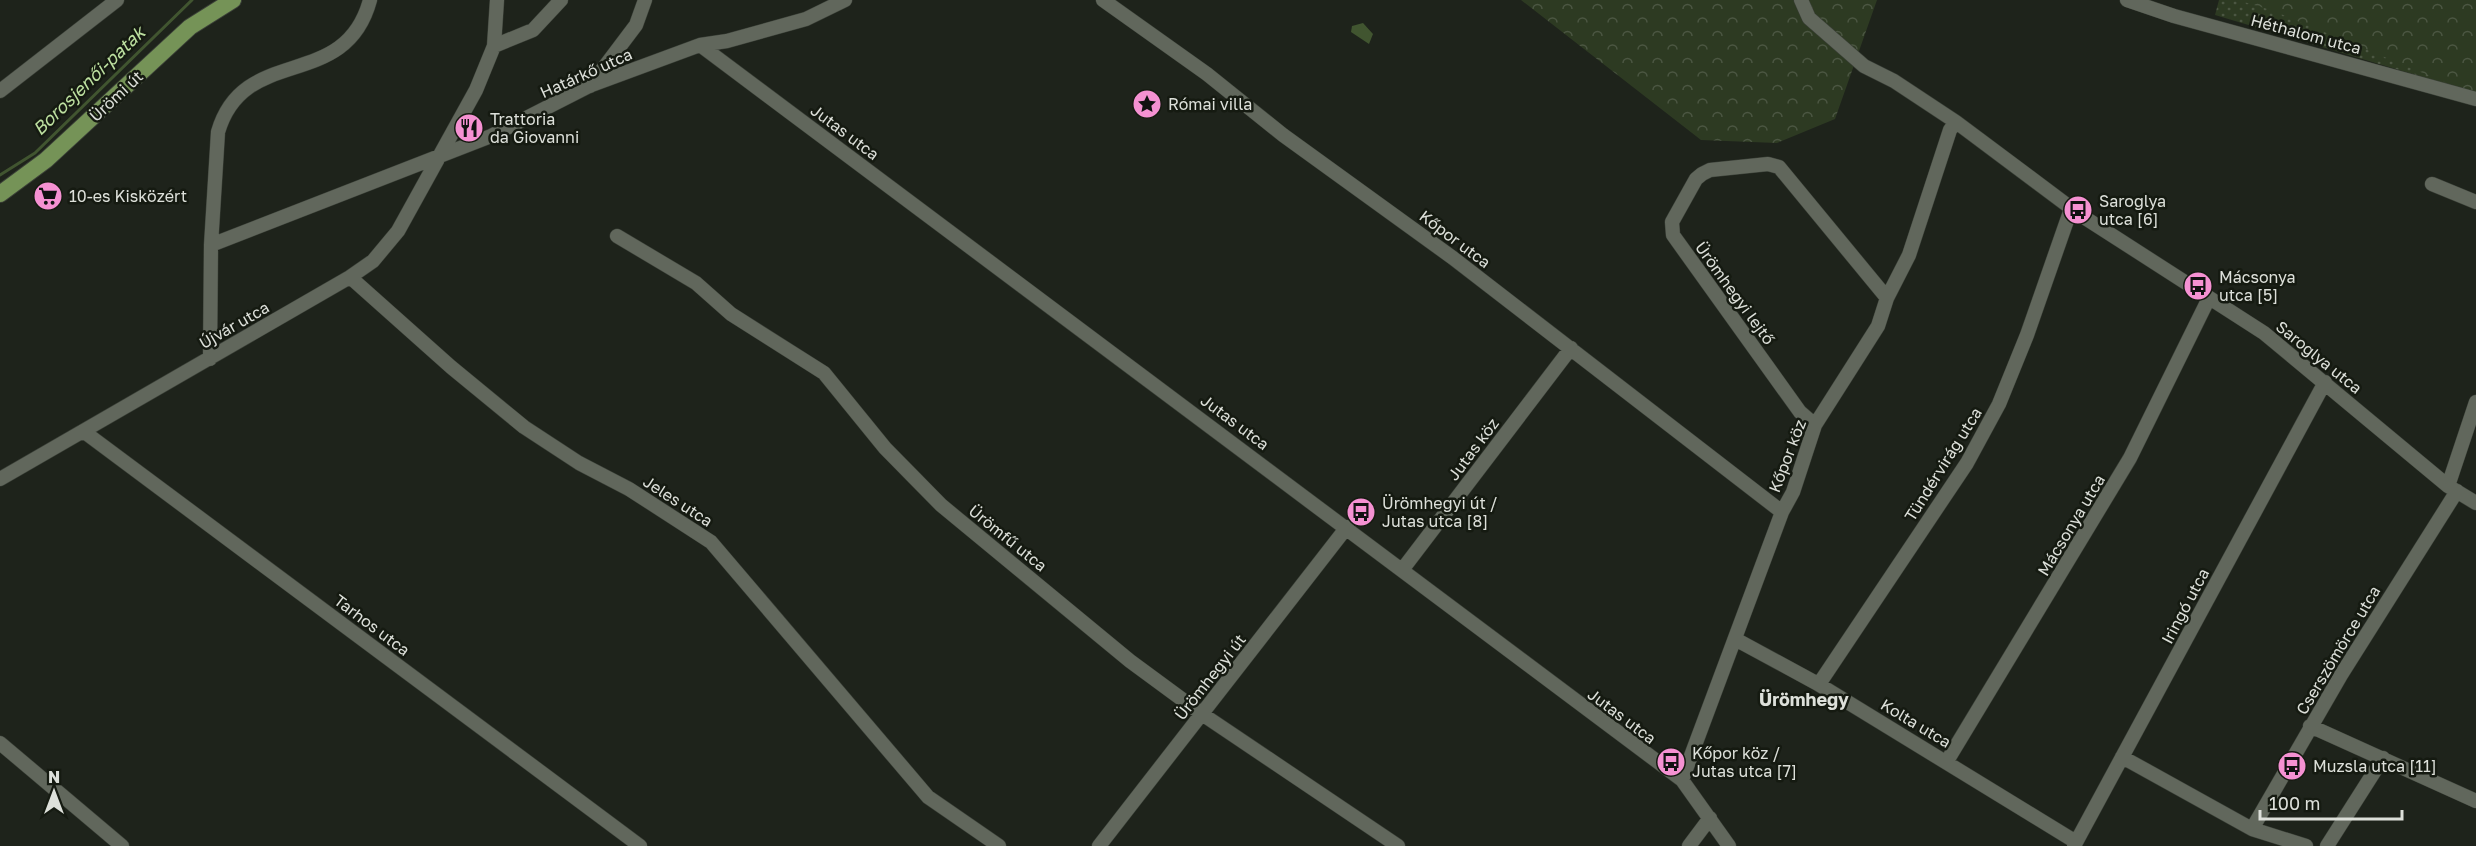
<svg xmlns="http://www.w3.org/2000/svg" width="2476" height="846" viewBox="0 0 2476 846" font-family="'Golos Text',sans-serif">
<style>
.green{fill:url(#green-dots)}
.forest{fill:url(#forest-crowns)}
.water{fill:#415530}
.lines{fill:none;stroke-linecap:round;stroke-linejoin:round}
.stream{stroke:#415530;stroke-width:3}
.minor-casing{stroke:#3b4038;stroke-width:15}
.major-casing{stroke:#3b4038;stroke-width:18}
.minor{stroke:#61675c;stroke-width:14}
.major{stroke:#759357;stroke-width:16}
.labels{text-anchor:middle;stroke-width:5;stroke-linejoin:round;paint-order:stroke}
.street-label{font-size:16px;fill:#dde0da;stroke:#151a11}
.poi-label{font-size:16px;fill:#dde0da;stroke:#151a11;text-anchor:start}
.water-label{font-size:18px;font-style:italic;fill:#bde0a0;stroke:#151a11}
.neighbourhood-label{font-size:18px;font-weight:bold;fill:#dde0da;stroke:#151a11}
</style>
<defs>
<pattern id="green-dots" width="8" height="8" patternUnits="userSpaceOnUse" patternTransform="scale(1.5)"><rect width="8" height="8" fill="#2d3a22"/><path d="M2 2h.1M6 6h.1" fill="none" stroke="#4b5642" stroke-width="1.8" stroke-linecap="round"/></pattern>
<pattern id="forest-crowns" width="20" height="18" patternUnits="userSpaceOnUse" patternTransform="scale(1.5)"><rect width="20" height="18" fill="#2d3a22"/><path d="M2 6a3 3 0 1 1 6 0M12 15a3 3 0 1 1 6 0" fill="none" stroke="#4b5642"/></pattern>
</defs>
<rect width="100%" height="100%" fill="#1e231b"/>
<path class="green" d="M2219,0H2476V93L2215,15Z"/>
<path class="forest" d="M1521,0H1877L1835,119L1777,143L1701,140Z
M2237,0H2476V95L2271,10Z"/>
<path class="water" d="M1363,23L1373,34L1369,44L1351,32L1352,26Z"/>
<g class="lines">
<path class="stream" d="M0,175L35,153L192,0"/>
<g class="minor-casing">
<path id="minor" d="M1103,0L1207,74L1283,135L1453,258L1782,512
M1801,0L1809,18L1864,66L1894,81L1956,122L2079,214L2264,333L2448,486L2476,503
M2127,0L2174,16L2476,99
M700,45L1682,780L1729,846
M494,46L533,30L561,0
M590,86L636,25L645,0
M0,91L117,0
M2432,184L2476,202
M617,236L696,283L731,314L824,373L885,448L941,505L1130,661L1202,714L1398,846
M211,245L491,136L589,86L700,45L727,41L806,19L845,0
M350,277L451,367L524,427L579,463L629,489L711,542L928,797L999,846
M210,359L211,245L218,132C244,43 345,93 370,0
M1815,425L1800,412L1673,235L1672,222L1696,179L1702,174L1710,170L1768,164L1779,167L1887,298
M83,431L640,846
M0,479L350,277L373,261L398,231L476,90L494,46L497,0
M2448,486L2476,402
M1402,570L1571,348
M1735,639L1818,684L2076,842
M1819,684L1967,463L1999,404L2027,335L2071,209
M2310,726L2476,801
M0,743L122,846
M2122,757L2252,829L2306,846
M1947,761L2130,458L2209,298
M1682,780L1782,512L1793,492L1815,425L1878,326L1887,298L1909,255L1950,130L1956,122
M2252,829L2341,675L2457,491
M1099,846L1347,527
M1689,846L1710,818
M2074,846L2325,382
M2327,846L2383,758"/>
</g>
<g class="major-casing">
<path id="major" d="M0,194L46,160L190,27L233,0"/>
</g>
<use href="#minor" class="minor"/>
<use href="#major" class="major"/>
</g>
<defs>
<g id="sight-disc" transform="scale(1.5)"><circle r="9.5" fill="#f591d2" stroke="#151a11"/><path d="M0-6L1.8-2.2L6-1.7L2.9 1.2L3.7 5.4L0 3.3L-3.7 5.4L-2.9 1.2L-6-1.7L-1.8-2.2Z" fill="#111"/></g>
<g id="restaurant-disc" transform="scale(1.5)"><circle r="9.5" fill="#f591d2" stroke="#151a11"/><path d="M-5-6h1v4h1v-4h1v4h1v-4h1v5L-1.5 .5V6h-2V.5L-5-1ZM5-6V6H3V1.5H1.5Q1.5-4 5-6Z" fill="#111"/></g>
<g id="supermarket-disc" transform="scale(1.5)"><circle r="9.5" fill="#f591d2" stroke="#151a11"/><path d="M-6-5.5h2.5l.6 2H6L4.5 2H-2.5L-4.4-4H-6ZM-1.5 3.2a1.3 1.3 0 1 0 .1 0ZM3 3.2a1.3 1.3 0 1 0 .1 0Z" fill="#111"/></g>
<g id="bus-disc" transform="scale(1.5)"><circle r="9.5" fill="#f591d2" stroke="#151a11"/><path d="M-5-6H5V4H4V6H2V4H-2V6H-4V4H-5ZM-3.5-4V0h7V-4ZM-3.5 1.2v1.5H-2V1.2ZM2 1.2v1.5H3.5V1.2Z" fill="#111"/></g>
</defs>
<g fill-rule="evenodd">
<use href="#sight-disc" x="1147" y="104"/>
<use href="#restaurant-disc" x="469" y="128"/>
<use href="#supermarket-disc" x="48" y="196"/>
<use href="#bus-disc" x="2078" y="210"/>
<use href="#bus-disc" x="2198" y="286"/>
<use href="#bus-disc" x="1361" y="512"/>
<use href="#bus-disc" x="1671" y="762"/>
<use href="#bus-disc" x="2292" y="766"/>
</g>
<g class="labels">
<g class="street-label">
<text transform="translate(2306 34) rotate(15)" y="6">Héthalom utca</text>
<text transform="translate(586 73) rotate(-24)" y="6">Határkő utca</text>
<text transform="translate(116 96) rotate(-43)" y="6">Ürömi út</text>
<text transform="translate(845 132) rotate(37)" y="6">Jutas utca</text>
<text transform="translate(1455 239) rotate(37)" y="6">Kőpor utca</text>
<text transform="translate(1735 293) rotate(54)" y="6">Ürömhegyi lejtő</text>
<text transform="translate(234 325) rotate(-30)" y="6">Újvár utca</text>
<text transform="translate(2319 357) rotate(39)" y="6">Saroglya utca</text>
<text transform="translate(1235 422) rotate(37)" y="6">Jutas utca</text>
<text transform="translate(1473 449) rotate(-53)" y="6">Jutas köz</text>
<text transform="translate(1787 456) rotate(-69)" y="6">Kőpor köz</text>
<text transform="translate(1943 464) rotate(-58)" y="6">Tündérvirág utca</text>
<text transform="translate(678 501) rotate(33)" y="6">Jeles utca</text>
<text transform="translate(2071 525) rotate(-59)" y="6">Mácsonya utca</text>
<text transform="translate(1008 538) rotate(39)" y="6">Ürömfű utca</text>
<text transform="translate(2185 606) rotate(-62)" y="6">Iringó utca</text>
<text transform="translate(372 625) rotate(37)" y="6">Tarhos utca</text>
<text transform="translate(2338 650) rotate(-59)" y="6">Cserszömörce utca</text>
<text transform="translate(1210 677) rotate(-52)" y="6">Ürömhegyi út</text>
<text transform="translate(1622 716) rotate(37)" y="6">Jutas utca</text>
<text transform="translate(1916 723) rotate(31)" y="6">Kolta utca</text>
</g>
<g class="poi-label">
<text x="1168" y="110">Római villa</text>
<text x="490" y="125">Trattoria<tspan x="490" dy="18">da Giovanni</tspan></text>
<text x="69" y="202">10-es Kisközért</text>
<text x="2099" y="207">Saroglya<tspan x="2099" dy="18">utca [6]</tspan></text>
<text x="2219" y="283">Mácsonya<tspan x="2219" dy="18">utca [5]</tspan></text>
<text x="1382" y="509">Ürömhegyi út /<tspan x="1382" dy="18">Jutas utca [8]</tspan></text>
<text x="1692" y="759">Kőpor köz /<tspan x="1692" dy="18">Jutas utca [7]</tspan></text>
<text x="2313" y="772">Muzsla utca [11]</text>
</g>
<g class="water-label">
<text transform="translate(89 81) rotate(-44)" y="6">Borosjenői-patak</text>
</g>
<g class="neighbourhood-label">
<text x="1804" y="706">Ürömhegy</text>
</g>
</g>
<g transform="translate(54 792)" stroke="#151a11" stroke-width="4.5" paint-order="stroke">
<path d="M0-4.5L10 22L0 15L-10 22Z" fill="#dde0da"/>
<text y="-9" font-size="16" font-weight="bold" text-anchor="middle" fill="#dde0da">N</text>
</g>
<path d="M2260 810v9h142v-9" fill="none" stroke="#dde0da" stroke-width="3"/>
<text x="2269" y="810" font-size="18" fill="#dde0da" stroke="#151a11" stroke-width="4.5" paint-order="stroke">100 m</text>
</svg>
